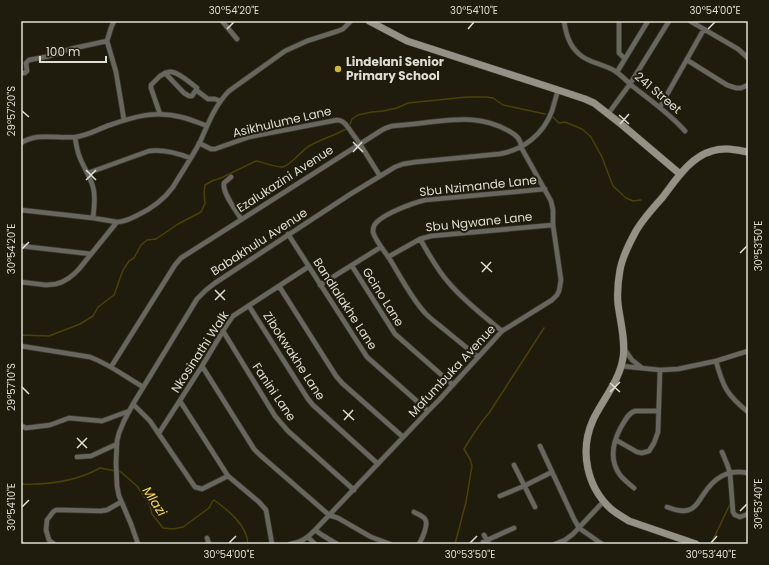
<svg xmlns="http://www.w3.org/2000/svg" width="769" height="565" viewBox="0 0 769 565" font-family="Poppins,sans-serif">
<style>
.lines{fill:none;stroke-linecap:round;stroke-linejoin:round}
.stream{stroke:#4c4104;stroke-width:1.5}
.street-casing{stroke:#3a372a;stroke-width:6}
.secondary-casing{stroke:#3a372a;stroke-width:8}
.street{stroke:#68675f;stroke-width:4.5}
.secondary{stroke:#949286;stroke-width:7}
.ticks{fill:none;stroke:#dfded4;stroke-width:1.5}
.poi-dot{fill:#d1b736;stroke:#1f1c0e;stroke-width:1.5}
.labels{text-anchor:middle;stroke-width:4;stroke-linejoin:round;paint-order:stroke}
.poi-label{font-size:12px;font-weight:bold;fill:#dfded4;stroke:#1f1c0e;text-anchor:start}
.street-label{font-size:12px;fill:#dfded4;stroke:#1f1c0e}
.water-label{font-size:13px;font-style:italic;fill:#f3d64c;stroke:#1f1c0e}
.neatline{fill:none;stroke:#dfded4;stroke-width:1.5}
.ticks-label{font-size:10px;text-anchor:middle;fill:#dfded4}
</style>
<rect width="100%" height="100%" fill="#1f1c0e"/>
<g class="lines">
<path class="stream" d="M553,117L559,123L565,122L582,129L591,137L602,157L613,186L626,198L633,201L641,200
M350,124L352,119L358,115L372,112L383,111L397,108L408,103L467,97H486L493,98L503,105L545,114
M21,335L49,336L80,324L93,316L98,307L114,295L123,270L129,261L134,258L141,245L147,240L156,239L178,224L201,212L205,203L204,194L205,185L212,181L221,178L256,161C263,162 276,168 283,167C291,165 301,151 309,146C321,139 334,136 346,129
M21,484C48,485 75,482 100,468L121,472L137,486L150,505L152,514L163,528L173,529L183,527L209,508C211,505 211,502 214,500C228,510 247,525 248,544
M455,544L466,502L472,466L470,459L464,449C472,436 479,424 489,413L544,328
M711,544L730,504"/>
<g class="street-casing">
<path id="street" d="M114,21L111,28L107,41L116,72L124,120
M222,21L237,39
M564,21C566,34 569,45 579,54C588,63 604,64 615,71C621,75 626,80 631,85C650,100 669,113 685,131
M619,21V53L625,59
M690,21L738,49L748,58
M687,60L727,85L736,88H741L748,85
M617,72L648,21
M21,73H25L27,71L26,63L29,60L50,56L70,49L107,41
M165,73L184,93L189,96H192L196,90
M660,107L704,29
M160,114L151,88V85C154,82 157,79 160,76C164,74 168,71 172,72C180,73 190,83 197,88L196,90L208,99H215L220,101
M608,114L630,84L669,21
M75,137C76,144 77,151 80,158C84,168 90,176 93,187C96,197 94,208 93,218
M21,143C38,132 56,139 75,137C87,136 98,129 110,125C133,117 156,110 181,117C190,119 199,123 207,126
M199,143L211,149H215L249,137L337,120C341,120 344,122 347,126L360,144L380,176
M88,173L149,151C164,149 177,153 190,158
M231,177L224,183C222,193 236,210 241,219
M21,210L93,218L117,222
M288,234L367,357L428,411
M420,239C429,254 437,270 449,283C463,300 485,317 502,331
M21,246L91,254
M388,257L420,239L431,236L553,225
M352,266L395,334L453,385
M21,282L46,285L56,284L62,282L69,278L74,274L79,269L117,222C124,222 130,219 136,216C151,209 163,201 173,187C182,172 192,157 200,142C208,124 215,105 229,91L285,51L307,41L338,31L343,29L351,21
M320,285L381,247
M279,286L336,376L342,383L403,437
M249,306L308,399L313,405L378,464
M223,331L275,416L288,431L354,490
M21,346L90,357C109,364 126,377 143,387
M625,350L632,360L641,367
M478,357C467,348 456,339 445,330C439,325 432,320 426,314C411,298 401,277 389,258C385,252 375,240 373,232C373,230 373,228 374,226C379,215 413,203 425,200L545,189
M716,361C723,387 727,395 748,412
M202,366L254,449L260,455L329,515L338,518L371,537L390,544
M621,366L660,370L678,369L716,361L748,351
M111,367L175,265L181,258L382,130L386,128L392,126C405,125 417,124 430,122C459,119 482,116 509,131C516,135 521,139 521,147L551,201L553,210V225L561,280L559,291L557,295L552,300L502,331L439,400L428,411L315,530C308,538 301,543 290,544
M180,401L228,476L259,502L266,510L272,544
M133,404L150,421L195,487L202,489L228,476
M21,428L22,426L26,428L50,425L69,418L102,421L129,411
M159,433L202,366L226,326L233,316L308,267
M616,440L637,452L642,453L649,451L654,443L658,432L660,370
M540,446L574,519L579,528L602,544
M722,452L727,464L730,473L733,512L735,515L740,517L748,514
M77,457L91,456L117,444
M514,465L535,507
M634,488C629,484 624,480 620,475C609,460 613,442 621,427C625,421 628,413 635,411H658
M500,496L524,486L552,472
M667,507C675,510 684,513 691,509C697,506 700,499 703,495C714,478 727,469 748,473
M414,512C417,514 423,516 425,519C429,524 422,539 419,544
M315,530L322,535L337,544
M484,535L489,544
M308,537L315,544
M207,538L209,544
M483,542L514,528
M21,543L22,544
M54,544L49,540L46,530L47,520L53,512L56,510H64L101,511L107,510L121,502
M138,544L131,524L119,496L117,486L116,463L117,441L119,433L124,421L133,404L197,299L206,290L215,283L349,195L395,167L403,164L416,162L499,154C523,150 543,135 552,111C554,104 556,97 558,90
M555,544L565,540L573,534L604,501"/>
</g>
<g class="secondary-casing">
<path id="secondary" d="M369,21L407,41L558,90L585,99L594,103L621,124L680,174
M696,544L629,521C623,517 617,514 611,509C587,487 579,451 593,420C603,399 619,382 623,358C626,342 620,320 618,304C617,293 618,281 620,270C622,258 630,242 636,231C643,219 653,208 662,198C676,180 690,157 712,151C724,147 736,150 748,152"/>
</g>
<use href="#street" class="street"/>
<use href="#secondary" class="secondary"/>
</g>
<path class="ticks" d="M227,29L234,22M468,29L474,22M708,29L715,22M22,111L29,117M619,115L629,124M620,124L629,114M353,142L363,152M353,152L362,142M86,170L96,180M86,180L96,170M22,249L29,242M740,253L747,246M481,262L492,272M482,272L491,262M215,290L225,300M215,300L225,290M610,383L620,392M22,387L29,394M610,392L620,382M343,410L354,420M344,420L353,410M77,438L87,448M77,448L87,438M22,507L29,500M740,511L747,504M229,543L236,536M470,543L477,536M711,543L717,536"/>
<circle class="poi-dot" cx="338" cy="69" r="4"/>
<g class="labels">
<g class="poi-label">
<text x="346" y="66">Lindelani Senior<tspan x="346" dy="14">Primary School</tspan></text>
</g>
<g class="street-label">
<text transform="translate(658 93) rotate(40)" y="4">241 Street</text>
<text transform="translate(282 122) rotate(-13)" y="4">Asikhulume Lane</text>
<text transform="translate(285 179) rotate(-33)" y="4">Ezalukazini Avenue</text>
<text transform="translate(478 186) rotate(-6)" y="4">Sbu Nzimande Lane</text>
<text transform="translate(479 222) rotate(-6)" y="4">Sbu Ngwane Lane</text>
<text transform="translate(259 242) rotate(-33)" y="4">Babakhulu Avenue</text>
<text transform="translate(383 297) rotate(58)" y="4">Gcino Lane</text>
<text transform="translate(345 304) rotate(57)" y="4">Bandlalakhe Lane</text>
<text transform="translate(200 352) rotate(-57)" y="4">Nkosinathi Walk</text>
<text transform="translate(294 356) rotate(57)" y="4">Zibokwakhe Lane</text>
<text transform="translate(452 371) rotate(-47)" y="4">Mafumbuka Avenue</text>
<text transform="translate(274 392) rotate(56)" y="4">Fanini Lane</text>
</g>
<g class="water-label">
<text transform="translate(155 501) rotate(57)" y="5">Mlazi</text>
</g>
</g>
<rect width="769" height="565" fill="none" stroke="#1f1c0e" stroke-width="44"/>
<path d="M40 56v6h66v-6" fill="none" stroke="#dfded4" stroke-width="2"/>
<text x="46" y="56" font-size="12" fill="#dfded4" stroke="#1f1c0e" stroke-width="3" paint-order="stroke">100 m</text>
<rect x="22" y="22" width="725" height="521" class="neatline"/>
<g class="ticks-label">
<text x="234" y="14">30°54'20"E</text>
<text x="474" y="14">30°54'10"E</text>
<text x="715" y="14">30°54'00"E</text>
<text transform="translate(11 111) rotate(-90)" y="4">29°57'20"S</text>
<text transform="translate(758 246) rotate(-90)" y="4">30°53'50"E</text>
<text transform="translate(11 249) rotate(-90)" y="4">30°54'20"E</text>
<text transform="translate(11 387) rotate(-90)" y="4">29°57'10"S</text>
<text transform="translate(758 504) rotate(-90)" y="4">30°53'40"E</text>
<text transform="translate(11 507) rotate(-90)" y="4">30°54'10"E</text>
<text x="229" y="558">30°54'00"E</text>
<text x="470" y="558">30°53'50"E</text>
<text x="711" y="558">30°53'40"E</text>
</g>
</svg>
